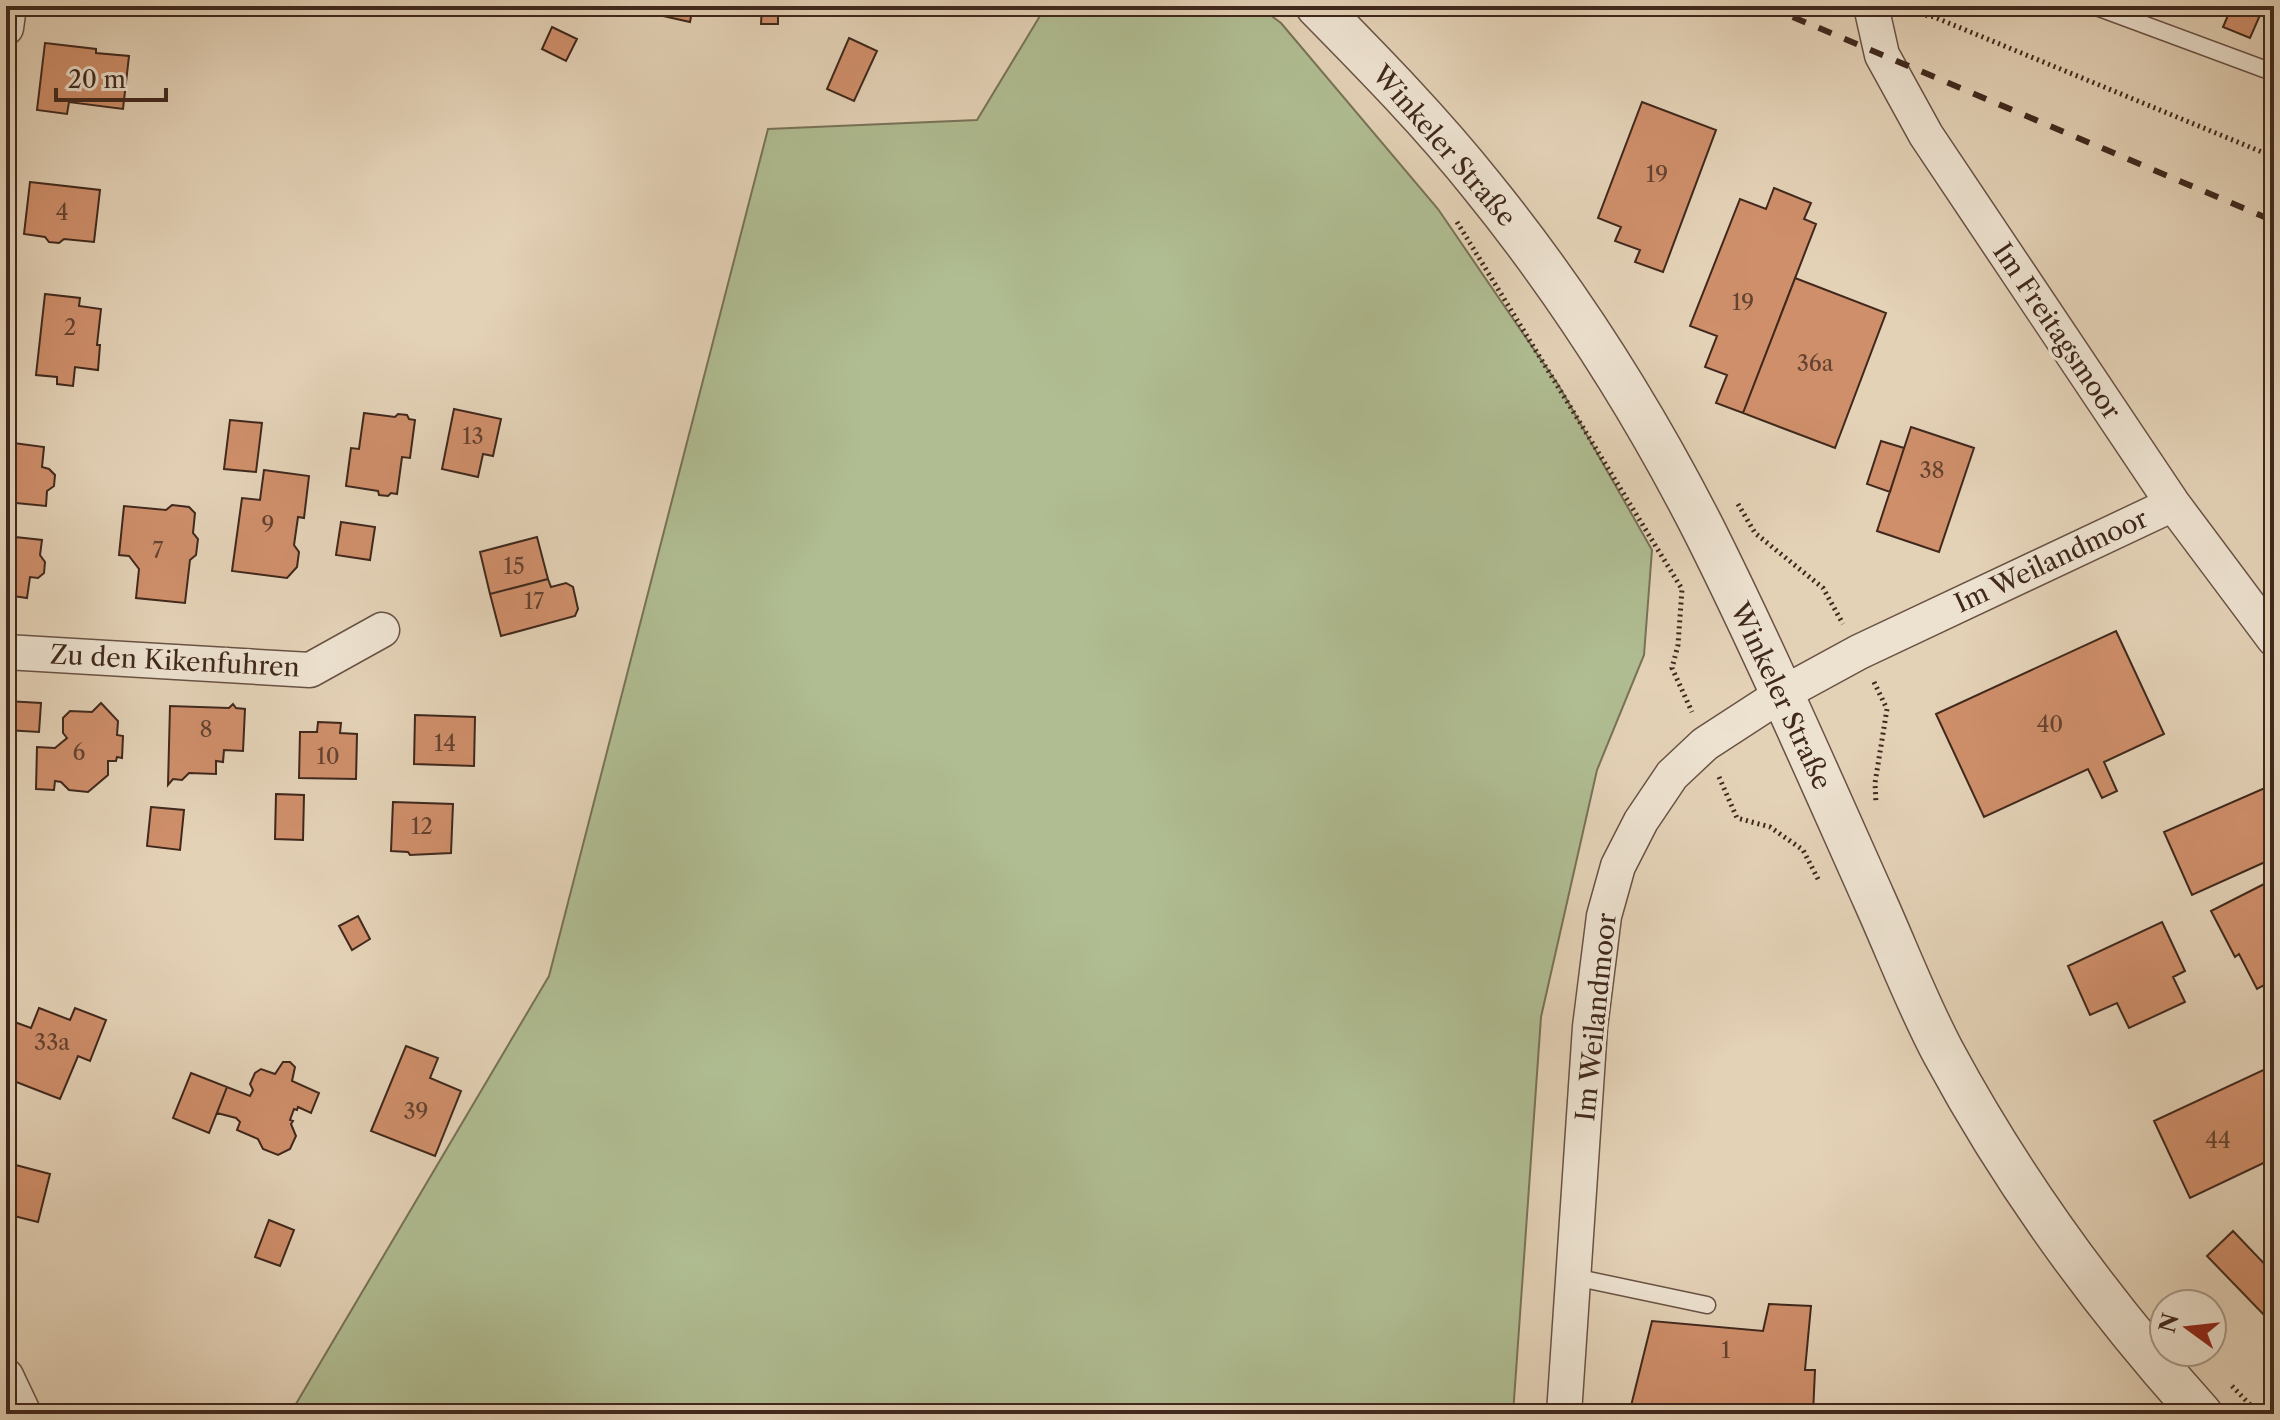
<svg xmlns="http://www.w3.org/2000/svg" width="2280" height="1420" viewBox="0 0 2280 1420" font-family="'Libre Caslon Text',serif">
<style>
.green{fill:#b0bd92;stroke:#787258;stroke-width:2}
.building{fill:#cf8f6b;stroke:#40281d;stroke-width:2}
.lines{fill:none;stroke-linecap:round;stroke-linejoin:round}
.service-casing{stroke:#695244;stroke-width:19}
.minor-casing{stroke:#695244;stroke-width:37}
.tertiary-casing{stroke:#695244;stroke-width:45}
.path{stroke:#40281d;stroke-width:5;stroke-dasharray:2 4;stroke-linecap:butt}
.service{stroke:#ede2d0;stroke-width:16}
.minor{stroke:#ede2d0;stroke-width:34}
.tertiary{stroke:#ede2d0;stroke-width:42}
.rail{stroke:#40281d;stroke-width:6;stroke-dasharray:14 14;stroke-linecap:butt}
.labels{text-anchor:middle;stroke-width:7;stroke-linejoin:round;paint-order:stroke}
.number-label{font-size:22px;fill:#644230}
.street-label{font-size:26px;fill:#40281d;stroke:#ede2d0}
</style>
<rect width="100%" height="100%" fill="#e4d2b7"/>
<filter id="stains"><feTurbulence type="fractalNoise" baseFrequency=".0025" numOctaves="4"/><feColorMatrix values="0 0 0 0 .2 0 0 0 0 .09 0 0 0 0 .02 0 0 0 .5 -.17"/></filter>
<radialGradient id="worn" r=".72"><stop offset=".6" stop-color="#630" stop-opacity="0"/><stop offset="1" stop-color="#630" stop-opacity=".3"/></radialGradient>
<path class="green" d="M1046,6H1258L1281,23L1438,209L1559,386L1652,550L1644,655L1597,770L1541,1017L1513,1414H290L549,976L768,129L977,120Z"/>
<path class="building" d="M655,6H693L690,22L654,14Z
M762,6H778V24H761Z
M2232,6H2264L2250,38L2223,27Z
M552,27L577,39L566,61L542,49Z
M849,38L877,51L854,101L827,89Z
M45,43L96,49V53L129,56L123,109L69,102L67,114L37,110Z
M1642,102L1716,130L1663,272L1635,262L1640,250L1615,241L1621,227L1598,218Z
M30,182L100,190L94,242L64,239L59,243L49,242L45,237L24,234Z
M1774,188L1811,203L1804,219L1816,224L1743,413L1716,403L1727,375L1705,367L1717,336L1690,326L1740,199L1766,209Z
M1795,278L1886,313L1835,448L1743,413Z
M45,294L80,298L79,306L101,309L97,345H100L98,370L75,367L73,386L57,384V377L36,375Z
M454,409L501,419L493,456L483,454L478,477L442,469Z
M364,413L395,417L398,414L407,415L409,419L415,420L410,458L402,457L397,494L391,493L388,496L379,495L378,491L346,486L351,448L359,449Z
M230,420L262,423L256,472L224,469Z
M1911,427L1974,448L1939,552L1877,531Z
M1881,441L1904,448L1890,492L1867,484Z
M6,442L44,447L42,467L49,469L55,475L54,486L47,491L46,506L6,502Z
M264,470L309,476L304,518L298,517L294,545L299,552L297,567L287,578L232,571L242,498L260,500Z
M172,505L189,507L195,513L193,533L198,539L196,555L190,560L185,603L136,598L139,569L129,556L119,555L124,506L166,510Z
M341,522L375,527L370,560L336,555Z
M6,536L42,540L40,555L45,562L44,573L38,578L30,577L27,598L6,595Z
M537,537L548,579L490,594L480,552Z
M548,579L551,587L566,583L573,587L578,609L575,616L501,636L490,594Z
M2116,631L2164,734L2104,762L2117,791L2102,798L2088,769L1984,817L1936,714Z
M6,701L41,703L39,732L6,730Z
M101,703L118,721L117,735L123,736L122,758L117,757L116,761H108V775L88,792L69,790L61,782L55,781L54,790L36,789L37,747L55,748L67,738L63,733V718L70,711L92,712Z
M233,704L236,708L245,709L243,751L224,750L223,762L216,761V774L189,773L182,780L173,779L168,785L170,706L229,708Z
M415,715L475,717L474,766L414,764Z
M318,722L341,723L340,733L357,734L356,779L299,778L300,732H317Z
M2274,784V858L2192,895L2164,832Z
M276,794L304,795L303,840L275,839Z
M393,802L453,804L451,853L410,855L408,852L391,851Z
M151,807L184,810L180,850L147,846Z
M2274,879V980L2257,989L2239,954L2235,957L2211,911Z
M358,916L370,939L352,950L339,926Z
M2162,922L2185,971L2173,977L2185,1002L2129,1028L2117,1003L2090,1015L2068,966Z
M39,1008L70,1020L75,1008L106,1020L90,1061L78,1056L60,1099L11,1080L8,1072L11,1065L6,1063V1019L31,1028Z
M406,1046L438,1058L430,1078L461,1091L435,1156L371,1131Z
M283,1062H290L295,1067L292,1081L319,1093L311,1113L298,1107L297,1110L294,1109L290,1120L293,1121L291,1124L296,1136L290,1149L278,1155L263,1149L258,1139L237,1130L240,1122L236,1118L217,1113L227,1087L250,1096L253,1090L250,1084L255,1073L261,1069L275,1074Z
M2274,1065V1158L2190,1198L2154,1121Z
M191,1073L227,1087L209,1133L173,1118Z
M8,1163L50,1174L38,1222L6,1214Z
M269,1220L294,1230L280,1266L255,1257Z
M2233,1231L2274,1274V1311L2267,1318L2207,1256Z
M1769,1304L1811,1306L1805,1370H1815L1813,1414H1629L1652,1321L1763,1331Z"/>
<g class="lines">
<g class="service-casing">
<path id="service" d="M2094,6L2264,69
M898,7L899,6
M1574,1277L1707,1305"/>
</g>
<g class="minor-casing">
<path id="minor" d="M1871,6L1882,55L1926,135L2173,504L2274,639
M6,28L9,6
M6,652L310,670L382,630
M6,1376L24,1414
M1564,1414L1590,1027L1604,916L1618,866L1641,821L1672,775L1705,744L1782,694L1859,652L2173,504"/>
</g>
<g class="tertiary-casing">
<path id="tertiary" d="M1317,6C1374,64 1431,122 1482,186C1568,292 1643,410 1705,532C1765,652 1819,776 1874,899C1897,950 1917,1003 1943,1052C2014,1184 2101,1303 2201,1414"/>
</g>
<path class="path" d="M1272,6L1279,14
M1908,11L1934,17L2274,157
M1457,222L1682,589L1678,645L1672,668L1692,712
M1738,504L1755,533L1823,588L1843,624
M1874,682L1887,709L1875,783L1876,804
M1719,777L1737,818L1770,827L1803,850L1819,881
M2232,1386L2259,1414"/>
<use href="#service" class="service"/>
<use href="#minor" class="minor"/>
<use href="#tertiary" class="tertiary"/>
<path class="rail" d="M1767,6L2274,221"/>
</g>
<g class="labels">
<g class="number-label">
<text x="1657" y="182">19</text>
<text x="62" y="220">4</text>
<text x="1743" y="310">19</text>
<text x="70" y="335">2</text>
<text x="1815" y="371">36a</text>
<text x="473" y="444">13</text>
<text x="1932" y="478">38</text>
<text x="268" y="532">9</text>
<text x="158" y="558">7</text>
<text x="514" y="574">15</text>
<text x="534" y="609">17</text>
<text x="2050" y="732">40</text>
<text x="206" y="737">8</text>
<text x="445" y="751">14</text>
<text x="79" y="760">6</text>
<text x="328" y="764">10</text>
<text x="422" y="834">12</text>
<text x="52" y="1050">33a</text>
<text x="416" y="1119">39</text>
<text x="2218" y="1148">44</text>
<text x="1726" y="1358">1</text>
</g>
<g class="street-label">
<text transform="translate(1444 146) rotate(49)" y="9">Winkeler Straße</text>
<text transform="translate(2057 331) rotate(56)" y="9">Im Freitagsmoor</text>
<text transform="translate(2051 561) rotate(-25)" y="9">Im Weilandmoor</text>
<text transform="translate(175 661) rotate(3)" y="9">Zu den Kikenfuhren</text>
<text transform="translate(1781 696) rotate(65)" y="9">Winkeler Straße</text>
<text transform="translate(1596 1017) rotate(-84)" y="9">Im Weilandmoor</text>
</g>
</g>
<rect width="2280" height="1420" fill="none" stroke="#e4d2b7" stroke-width="32"/>
<rect x="8" y="8" width="2264" height="1404" fill="none" stroke="#40281d" stroke-width="4"/>
<rect x="16" y="16" width="2248" height="1388" fill="none" stroke="#40281d" stroke-width="2"/>
<g transform="translate(2188 1328) rotate(285)"><circle r="38" fill="#ede2d0" stroke="#a89888" stroke-width="2"/>
<path d="M0-6L14 30L0 20L-14 30Z" fill="#8f2418"/>
<text y="-12" font-size="22" font-weight="bold" text-anchor="middle" fill="#40281d">N</text>
</g>
<path d="M56 88v12h110v-12" fill="none" stroke="#40281d" stroke-width="4"/>
<text x="68" y="88" font-size="24" fill="#40281d" stroke="#ede2d0" stroke-width="6" paint-order="stroke">20 m</text>
<rect width="100%" height="100%" filter="url(#stains)"/>
<rect width="100%" height="100%" fill="url(#worn)"/>
</svg>
